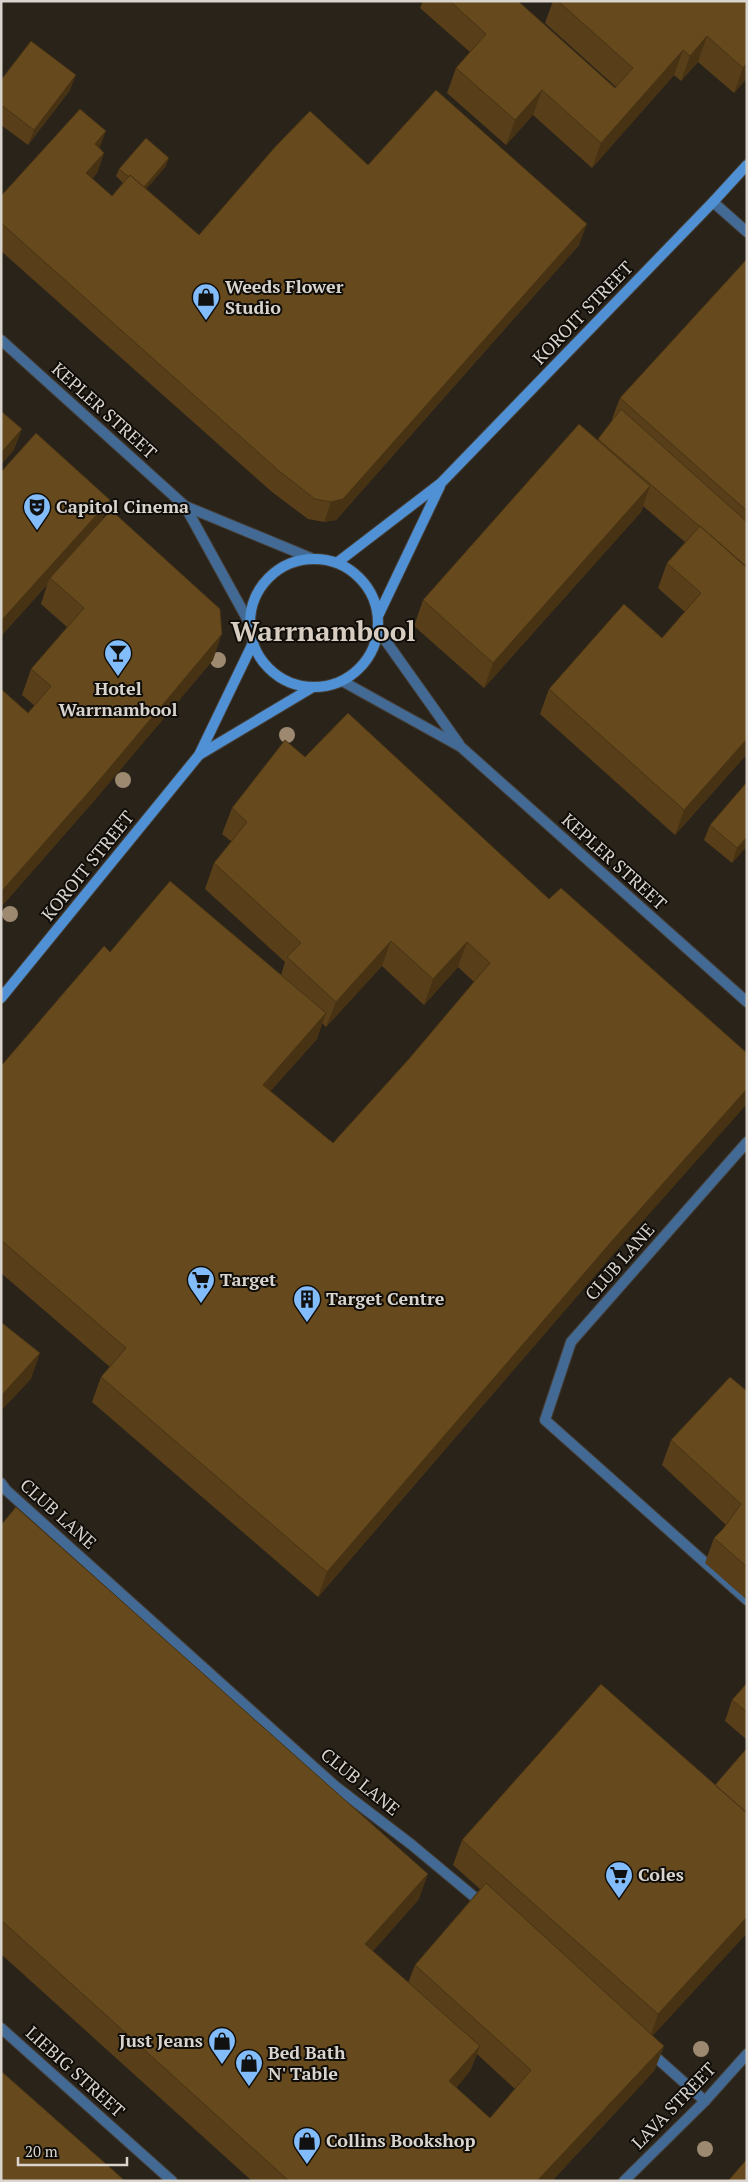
<svg xmlns="http://www.w3.org/2000/svg" width="748" height="2182" viewBox="0 0 748 2182" font-family="'PT Serif',serif">
<style>
.lines{fill:none;stroke-linecap:round;stroke-linejoin:round}
.lane-casing{stroke:#463f37;stroke-width:12}
.street-casing{stroke:#463f37;stroke-width:12}
.secondary-casing{stroke:#463f37;stroke-width:12}
.lane{stroke:#426a94;stroke-width:10}
.street{stroke:#426a94;stroke-width:10}
.secondary{stroke:#4f91d4;stroke-width:10}
.tree{fill:#9c8970}
.wall{fill:#583f19;fill-rule:evenodd}
.shaded-wall{fill:#473314}
.building{fill:#66491d;stroke:#473314}
.labels{text-anchor:middle;stroke-width:4;stroke-linejoin:round;paint-order:stroke}
.poi-label{font-size:18px;font-weight:bold;fill:#d9d4ce;stroke:#100d09;text-anchor:start}
.street-label{font-size:18px;fill:#d9d4ce;stroke:#100d09}
.town-label{font-size:28px;font-weight:bold;fill:#d7cdc1;stroke:#100d09}
</style>
<rect width="100%" height="100%" fill="#2a231a"/>
<g class="lines">
<g class="lane-casing">
<path id="lane" d="M747,1142L571,1342L545,1420L747,1600
M1,1483L6,1490L335,1786L412,1845L484,1905
M650,2052L705,2101"/>
</g>
<g class="street-casing">
<path id="street" d="M713,202L747,232
M1,340L185,506L311,558
M185,506L250,624
M378,630L459,744
M342,681L461,747L747,1002
M1,2028L172,2181
M624,2181L705,2101L747,2054"/>
</g>
<g class="secondary-casing">
<path id="secondary" d="M250 623a64 64 0 1 1 128 0a64 64 0 1 1-128 0Z
M338,562L441,483L713,202L747,165
M378,616L440,486
M199,755L313,687
M1,998L199,755L253,643"/>
</g>
<use href="#lane" class="lane"/>
<use href="#street" class="street"/>
<use href="#secondary" class="secondary"/>
</g>
<g class="tree">
<circle cx="218" cy="660" r="8"/>
<circle cx="287" cy="735" r="8"/>
<circle cx="123" cy="780" r="8"/>
<circle cx="10" cy="914" r="8"/>
<circle cx="701" cy="2049" r="8"/>
<circle cx="705" cy="2149" r="8"/>
</g>
<path class="wall" d="M423,1H518L615,88L616,87L545,23L553,1H747V78L734,93L698,62L681,81L674,75L592,168L533,115L506,145L447,93L456,68L470,52L420,8Z
M1,80L70,90L28,145L1,125Z
M100,148L104,153L97,173L92,179L112,196L123,183L116,176L119,169L166,166L146,189L199,235L368,165L579,245L336,520L324,522L308,519L272,492L1,251V196Z
M747,259V754L675,835L540,714L549,689L662,638L685,612L658,588L667,563L685,542L643,506L641,512L484,688L414,626L423,600L598,440L613,420L612,419L620,398Z
M1,472L103,518L213,660L93,802L1,907V689L28,713L35,706L22,695L31,669L67,627L41,604L47,585L1,636Z
M305,757L549,899L603,1266L318,1597L92,1402L101,1377L110,1367L1,1273V1066L110,952L281,975L285,962L205,889L214,863L232,842L222,834L232,808ZM382,966L424,1005L458,967L474,982L408,1060L333,1143L270,1091L317,1039L322,1023L326,1027Z
M747,782V846L732,863L704,840L710,825Z
M747,1391V1600L705,1563L714,1538L723,1529L726,1525L662,1465L671,1440Z
M1,1525L419,1899L373,1951L408,1983L415,1965L480,1889L453,1865L462,1840L747,1933L652,2036L664,2046L654,2071L552,2181H252L1,1954ZM477,2054L515,2089L490,2118L456,2088L470,2071Z
M747,1683V1740L725,1721L732,1700Z"/>
<path class="shaded-wall" d="M707,36L698,62L681,81L690,56Z
M683,50L674,75L592,168L601,143Z
M747,63V78L734,93L743,68Z
M76,75L70,90L28,145L34,130Z
M542,90L533,115L506,145L515,120Z
M106,131L98,152L95,144Z
M104,153L97,173L79,194L86,173Z
M169,158L166,166L139,197L142,189Z
M587,224L579,245L336,520L324,522L331,502Z
M22,429L14,450L1,465V453Z
M650,486L641,512L484,688L493,663Z
M110,500L100,525L50,578L47,585L1,636V621Z
M222,634L213,660L93,802L1,907V892Z
M747,739V754L675,835L684,810Z
M747,837V846L732,863L737,848Z
M391,941L382,966L326,1027L336,1002Z
M467,942L458,967L424,1005L433,979Z
M326,1013L317,1039L254,1110L263,1085Z
M747,1089V1104L603,1266L318,1597L327,1572L612,1241Z
M40,1353L31,1379L1,1411V1396Z
M428,1874L419,1899L356,1970L365,1944Z
M747,1917V1933L649,2040L658,2014Z
M480,2046L470,2071L440,2106L449,2081Z
M664,2046L654,2071L552,2181H537Z"/>
<path class="building" d="M450,1H518L615,88L633,68L558,1H747V63L743,68L707,36L690,56L683,50L601,143L542,90L515,120L456,68L486,34Z
M31,41L76,75L34,130L1,105V80Z
M436,90L587,224L343,499L331,502L315,499L279,471L1,223V196L80,109L106,131L95,144L104,153L86,173L112,196L130,175L199,235L275,147L310,111L368,165Z
M146,138L169,158L144,187L130,175L129,177L119,169Z
M747,259V511L620,398Z
M621,409L747,522V567L700,526H699L598,439Z
M1,411L22,429L1,453Z
M579,424L650,486L493,663L423,600Z
M36,433L110,500L1,621V472Z
M111,510L220,609L222,634L102,777L1,892V689L28,713L51,686L31,669L84,608L50,578Z
M700,526L747,568V739L684,810L549,689L624,604L662,638L701,593L667,563Z
M348,713L549,899L561,888L747,1053V1089L612,1241L327,1572L101,1377L126,1348L1,1240V1066L104,946L110,952L170,881L326,1013L263,1085L333,1143L408,1060L490,963L467,942L433,979L391,941L336,1002L287,957L301,943L214,863L247,822L232,808L285,740L305,757Z
M747,782V837L737,848L710,825Z
M1,1322L40,1353L1,1396Z
M730,1377L747,1391V1567L714,1538L723,1529L741,1504L671,1440Z
M16,1507L428,1874L365,1944L480,2046L449,2081L490,2118L531,2070L415,1965L486,1883L664,2046L537,2181H289L1,1920V1525Z
M747,1683V1712L732,1700Z
M601,1684L747,1813V1917L658,2014L462,1840Z
M747,1748V1813L715,1785Z
M1,2071L114,2171L125,2181H1Z
M747,2159V2181H728Z"/>
<defs>
<g id="shop-pin" transform="scale(1.4375)"><path d="M0 17L-7.5 6A9.5 9.5 0 1 1 7.5 6Z" fill="#82bcfa" stroke="#100d09"/><path d="M-5-2.5h2.3a2.7 3.5 0 0 1 5.4 0H5L5.5 6h-11ZM-1.5-2.5h3a1.5 2.3 0 0 0-3 0Z" fill="#111"/></g>
<g id="theatre-pin" transform="scale(1.4375)"><path d="M0 17L-7.5 6A9.5 9.5 0 1 1 7.5 6Z" fill="#82bcfa" stroke="#100d09"/><path d="M-5-5.5Q0-4 5-5.5V0Q5 5 0 6Q-5 5-5 0ZM-3.3-2.5H-1v1.5H-3.3ZM1-2.5H3.3v1.5H1ZM-2.8 1Q0 5.5 2.8 1Z" fill="#111"/></g>
<g id="bar-pin" transform="scale(1.4375)"><path d="M0 17L-7.5 6A9.5 9.5 0 1 1 7.5 6Z" fill="#82bcfa" stroke="#100d09"/><path d="M-6-5H6L.8 .8V4.5H3.5V6h-7V4.5H-.8V.8Z" fill="#111"/></g>
<g id="supermarket-pin" transform="scale(1.4375)"><path d="M0 17L-7.5 6A9.5 9.5 0 1 1 7.5 6Z" fill="#82bcfa" stroke="#100d09"/><path d="M-6-5.5h2.5l.6 2H6L4.5 2H-2.5L-4.4-4H-6ZM-1.5 3.2a1.3 1.3 0 1 0 .1 0ZM3 3.2a1.3 1.3 0 1 0 .1 0Z" fill="#111"/></g>
<g id="building-pin" transform="scale(1.4375)"><path d="M0 17L-7.5 6A9.5 9.5 0 1 1 7.5 6Z" fill="#82bcfa" stroke="#100d09"/><path d="M-4-6H4V6H1V3H-1V6H-4ZM-2.5-4.3h1.7v1.8h-1.7ZM.8-4.3h1.7v1.8H.8ZM-2.5-1h1.7V.8h-1.7ZM.8-1h1.7V.8H.8Z" fill="#111"/></g>
</defs>
<g fill-rule="evenodd">
<use href="#shop-pin" x="206" y="297"/>
<use href="#theatre-pin" x="37" y="507"/>
<use href="#bar-pin" x="118" y="653"/>
<use href="#supermarket-pin" x="201" y="1280"/>
<use href="#building-pin" x="307" y="1299"/>
<use href="#supermarket-pin" x="619" y="1875"/>
<use href="#shop-pin" x="222" y="2041"/>
<use href="#shop-pin" x="249" y="2063"/>
<use href="#shop-pin" x="307" y="2141"/>
</g>
<g class="labels">
<g class="poi-label">
<text x="225" y="293">Weeds Flower<tspan x="225" dy="21">Studio</tspan></text>
<text x="56" y="513">Capitol Cinema</text>
<text x="118" y="695" text-anchor="middle">Hotel<tspan x="118" dy="21">Warrnambool</tspan></text>
<text x="220" y="1286">Target</text>
<text x="326" y="1305">Target Centre</text>
<text x="638" y="1881">Coles</text>
<text x="203" y="2047" text-anchor="end">Just Jeans</text>
<text x="268" y="2059">Bed Bath<tspan x="268" dy="21">N' Table</tspan></text>
<text x="326" y="2147">Collins Bookshop</text>
</g>
<g class="street-label">
<text transform="translate(583 313) rotate(-46)" y="6">KOROIT STREET</text>
<text transform="translate(104 411) rotate(42)" y="6">KEPLER STREET</text>
<text transform="translate(614 862) rotate(42)" y="6">KEPLER STREET</text>
<text transform="translate(88 866) rotate(-51)" y="6">KOROIT STREET</text>
<text transform="translate(620 1262) rotate(-49)" y="6">CLUB LANE</text>
<text transform="translate(58 1514) rotate(42)" y="6">CLUB LANE</text>
<text transform="translate(360 1782) rotate(39)" y="6">CLUB LANE</text>
<text transform="translate(75 2072) rotate(42)" y="6">LIEBIG STREET</text>
<text transform="translate(674 2106) rotate(-46)" y="6">LAVA STREET</text>
</g>
<g class="town-label">
<text x="323" y="641">Warrnambool</text>
</g>
</g>
<rect width="748" height="2182" fill="none" stroke="#d9d4ce" stroke-width="5"/>
<path d="M18 2157v8h109v-8" fill="none" stroke="#d9d4ce" stroke-width="2.5"/>
<text x="25" y="2157" font-size="15" fill="#d9d4ce" stroke="#100d09" stroke-width="4" paint-order="stroke">20 m</text>
</svg>
